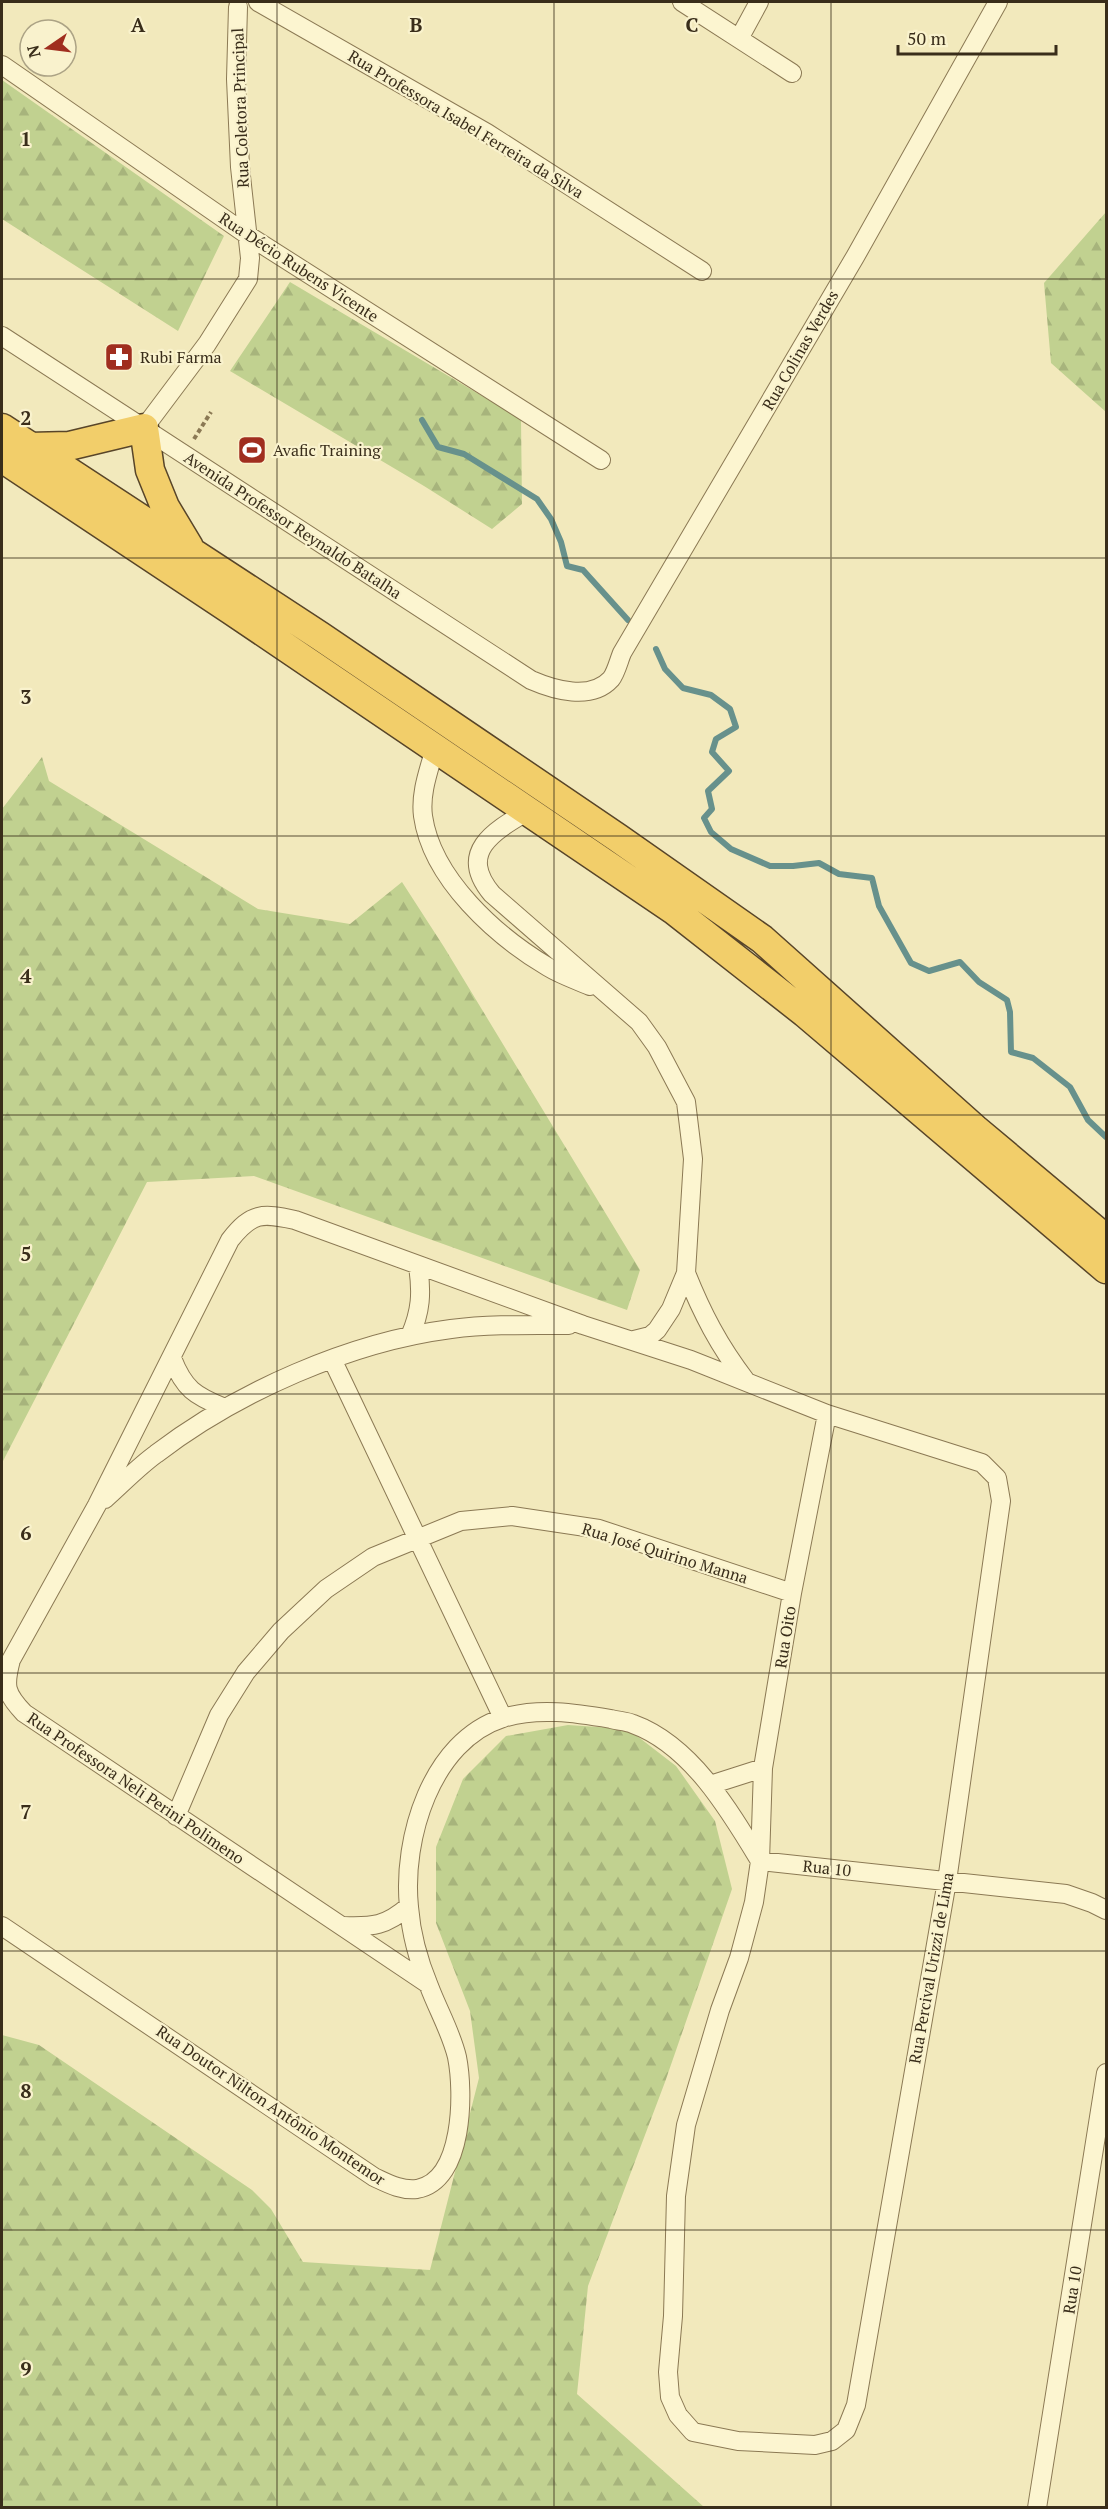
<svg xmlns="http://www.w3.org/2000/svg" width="1108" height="2509" viewBox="0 0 1108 2509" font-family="'PT Serif',serif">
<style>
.forest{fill:url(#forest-firs)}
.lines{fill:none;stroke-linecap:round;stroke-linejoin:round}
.stream{stroke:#67918c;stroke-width:6}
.minor-casing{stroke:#8b7954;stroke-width:20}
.trunk-casing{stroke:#584529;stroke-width:31}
.path{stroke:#8b7954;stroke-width:4;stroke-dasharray:4.5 3;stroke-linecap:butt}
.minor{stroke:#fcf5d0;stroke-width:18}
.trunk{stroke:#f2ce6a;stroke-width:28}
.grid{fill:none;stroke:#392d1a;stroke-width:1.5;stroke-opacity:0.55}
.labels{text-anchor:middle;stroke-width:4.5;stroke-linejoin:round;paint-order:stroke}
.street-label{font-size:16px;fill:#392d1a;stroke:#f9f2cd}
.poi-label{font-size:16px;fill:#392d1a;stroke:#f9f2cd;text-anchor:start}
.grid-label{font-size:20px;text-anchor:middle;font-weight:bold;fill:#392d1a;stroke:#f9f2cd;stroke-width:4.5;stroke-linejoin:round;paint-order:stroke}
</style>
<defs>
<pattern id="forest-firs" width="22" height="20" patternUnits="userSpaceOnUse" patternTransform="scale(1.5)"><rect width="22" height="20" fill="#c1d190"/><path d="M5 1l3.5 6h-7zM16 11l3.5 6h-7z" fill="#a7b47c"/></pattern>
</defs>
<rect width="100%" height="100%" fill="#f2e9bc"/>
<path class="forest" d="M2,80L224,236L178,331L2,219Z
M1106,212V412L1051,363L1044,283Z
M290,282L521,419L522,504L492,529L424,486L230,371Z
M42,757L49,781L258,909L350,924L402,882L444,947L640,1270L627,1310L254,1176L147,1182L2,1463V809Z
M568,1725L628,1729L676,1766L715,1821L732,1889L665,2082L588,2286L577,2394L704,2507H2V2035L39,2045L252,2190L271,2209L303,2262L430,2270L479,2078L470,2011L436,1923V1847L463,1779L506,1736Z"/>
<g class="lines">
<path class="stream" d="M422,420L438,447L464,454L537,499L551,519L561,542L567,566L583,570L628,620
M656,649L665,669L683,688L711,695L730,709L736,727L716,739L712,752L729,771L708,791L712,809L704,818L711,832L731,849L770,866H793L819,863L839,874L872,878L879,906L911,963L929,971L960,962L979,982L1007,1000L1010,1012L1011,1052L1033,1058L1070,1087L1088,1120L1106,1137"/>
<g class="minor-casing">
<path id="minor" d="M258,2L487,133L702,271
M682,2L792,73
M740,37L759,2
M2,65L249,236L601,460
M2,336L531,680C554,690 591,701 611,679C616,673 619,660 622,653L855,257L998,2
M144,428L207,344L248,279L250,258L240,167L236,79L238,7
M435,748C429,770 420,793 423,816C432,879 496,936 548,967C561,975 576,980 590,986
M528,811C494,831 457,852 492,894L639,1022L657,1047L686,1102L693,1159L686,1273L671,1309L657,1330L650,1336L634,1340
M686,1273C702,1313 719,1346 746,1381
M410,1336C421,1311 422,1293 418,1266
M172,1358C184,1389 195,1396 225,1408
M332,1359L503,1718
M105,1499C122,1484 138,1467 156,1454C237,1392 350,1342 451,1329C490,1324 529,1325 569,1325
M710,1785L763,1768
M176,1816L219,1715L246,1672L281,1631L326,1589L373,1557L461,1521L512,1516L599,1529L792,1593
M760,1861L1066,1894L1092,1903L1106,1910
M2,1926L374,2177C387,2183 401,2191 417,2189C464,2181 464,2092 457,2057C451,2032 438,2010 429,1986C419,1962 411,1933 409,1907C402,1839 431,1741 503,1718C538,1707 576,1713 611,1719C618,1721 627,1721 633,1724C691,1745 730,1811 760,1861
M344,1926C373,1927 386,1926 409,1906
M428,1984L24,1713C5,1693 4,1686 11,1660L97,1505L230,1240C252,1212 262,1213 295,1220L583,1325L691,1360L827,1414L982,1463L997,1478L1001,1501L947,1881L856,2405L846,2430L832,2441L815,2445L738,2441L693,2432L678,2415L670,2397L668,2372L673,2316L676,2196L686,2125L720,2010L739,1958L754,1902L760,1861L763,1768L792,1593L827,1414
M1037,2508L1106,2073"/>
</g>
<g class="trunk-casing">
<path id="trunk" d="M2,428L320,636L618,838L762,939L975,1129L1106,1239
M29,447L69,446L144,428L150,470L165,507L189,547
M2,458L231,610L675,911L805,1013L1106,1269"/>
</g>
<path class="path" d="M194,439L211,412"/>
<use href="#minor" class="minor"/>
<use href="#trunk" class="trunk"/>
</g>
<path class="grid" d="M277,2V2508M554,2V2508M831,2V2508M2,279H1106M2,558H1106M2,836H1106M2,1115H1106M2,1394H1106M2,1673H1106M2,1951H1106M2,2230H1106"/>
<defs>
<g id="pharmacy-square" transform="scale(1.5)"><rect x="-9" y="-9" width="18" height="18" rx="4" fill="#a02e1f" stroke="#f9f2cd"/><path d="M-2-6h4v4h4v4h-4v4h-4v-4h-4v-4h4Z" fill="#fff"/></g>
<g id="stadium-square" transform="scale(1.5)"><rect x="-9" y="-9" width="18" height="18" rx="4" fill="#a02e1f" stroke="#f9f2cd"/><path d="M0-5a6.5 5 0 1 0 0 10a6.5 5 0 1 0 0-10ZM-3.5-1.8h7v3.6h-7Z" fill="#fff"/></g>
</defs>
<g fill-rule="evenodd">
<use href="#pharmacy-square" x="119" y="357"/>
<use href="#stadium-square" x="252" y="450"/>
</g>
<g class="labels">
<g class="street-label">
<text transform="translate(240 108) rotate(-92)" y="6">Rua Coletora Principal</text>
<text transform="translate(466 124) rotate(31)" y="6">Rua Professora Isabel Ferreira da Silva</text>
<text transform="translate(299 267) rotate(33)" y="6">Rua Décio Rubens Vicente</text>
<text transform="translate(800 350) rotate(-60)" y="6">Rua Colinas Verdes</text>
<text transform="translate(293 525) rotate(33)" y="6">Avenida Professor Reynaldo Batalha</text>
<text transform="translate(665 1553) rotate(17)" y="6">Rua José Quirino Manna</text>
<text transform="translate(785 1637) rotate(-81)" y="6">Rua Oito</text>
<text transform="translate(136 1788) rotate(34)" y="6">Rua Professora Neli Perini Polimeno</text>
<text transform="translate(827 1868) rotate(6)" y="6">Rua 10</text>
<text transform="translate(931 1968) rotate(-80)" y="6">Rua Percival Urizzi de Lima</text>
<text transform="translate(271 2105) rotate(34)" y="6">Rua Doutor Nilton Antônio Montemor</text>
<text transform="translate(1072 2290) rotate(-81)" y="6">Rua 10</text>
</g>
<g class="poi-label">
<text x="140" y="363">Rubi Farma</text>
<text x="273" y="456">Avafic Training</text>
</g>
</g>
<g class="grid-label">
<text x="138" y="32">A</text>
<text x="416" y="32">B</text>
<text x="692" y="32">C</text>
<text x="26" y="146">1</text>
<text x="26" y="425">2</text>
<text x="26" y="704">3</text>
<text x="26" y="983">4</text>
<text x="26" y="1261">5</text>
<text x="26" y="1540">6</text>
<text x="26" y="1819">7</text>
<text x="26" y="2098">8</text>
<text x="26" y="2376">9</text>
</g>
<rect width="1108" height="2509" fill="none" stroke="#392d1a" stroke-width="6"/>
<g transform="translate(48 48) rotate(256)"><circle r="28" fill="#f9f2cd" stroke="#aca385" stroke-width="1.5"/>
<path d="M0-4.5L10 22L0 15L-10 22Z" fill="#a02e1f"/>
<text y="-9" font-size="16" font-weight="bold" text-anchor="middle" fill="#392d1a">N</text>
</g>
<path d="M898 45v9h158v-9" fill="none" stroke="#392d1a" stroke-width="3"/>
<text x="907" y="45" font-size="18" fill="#392d1a" stroke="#f9f2cd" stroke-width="4.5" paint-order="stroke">50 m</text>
</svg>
